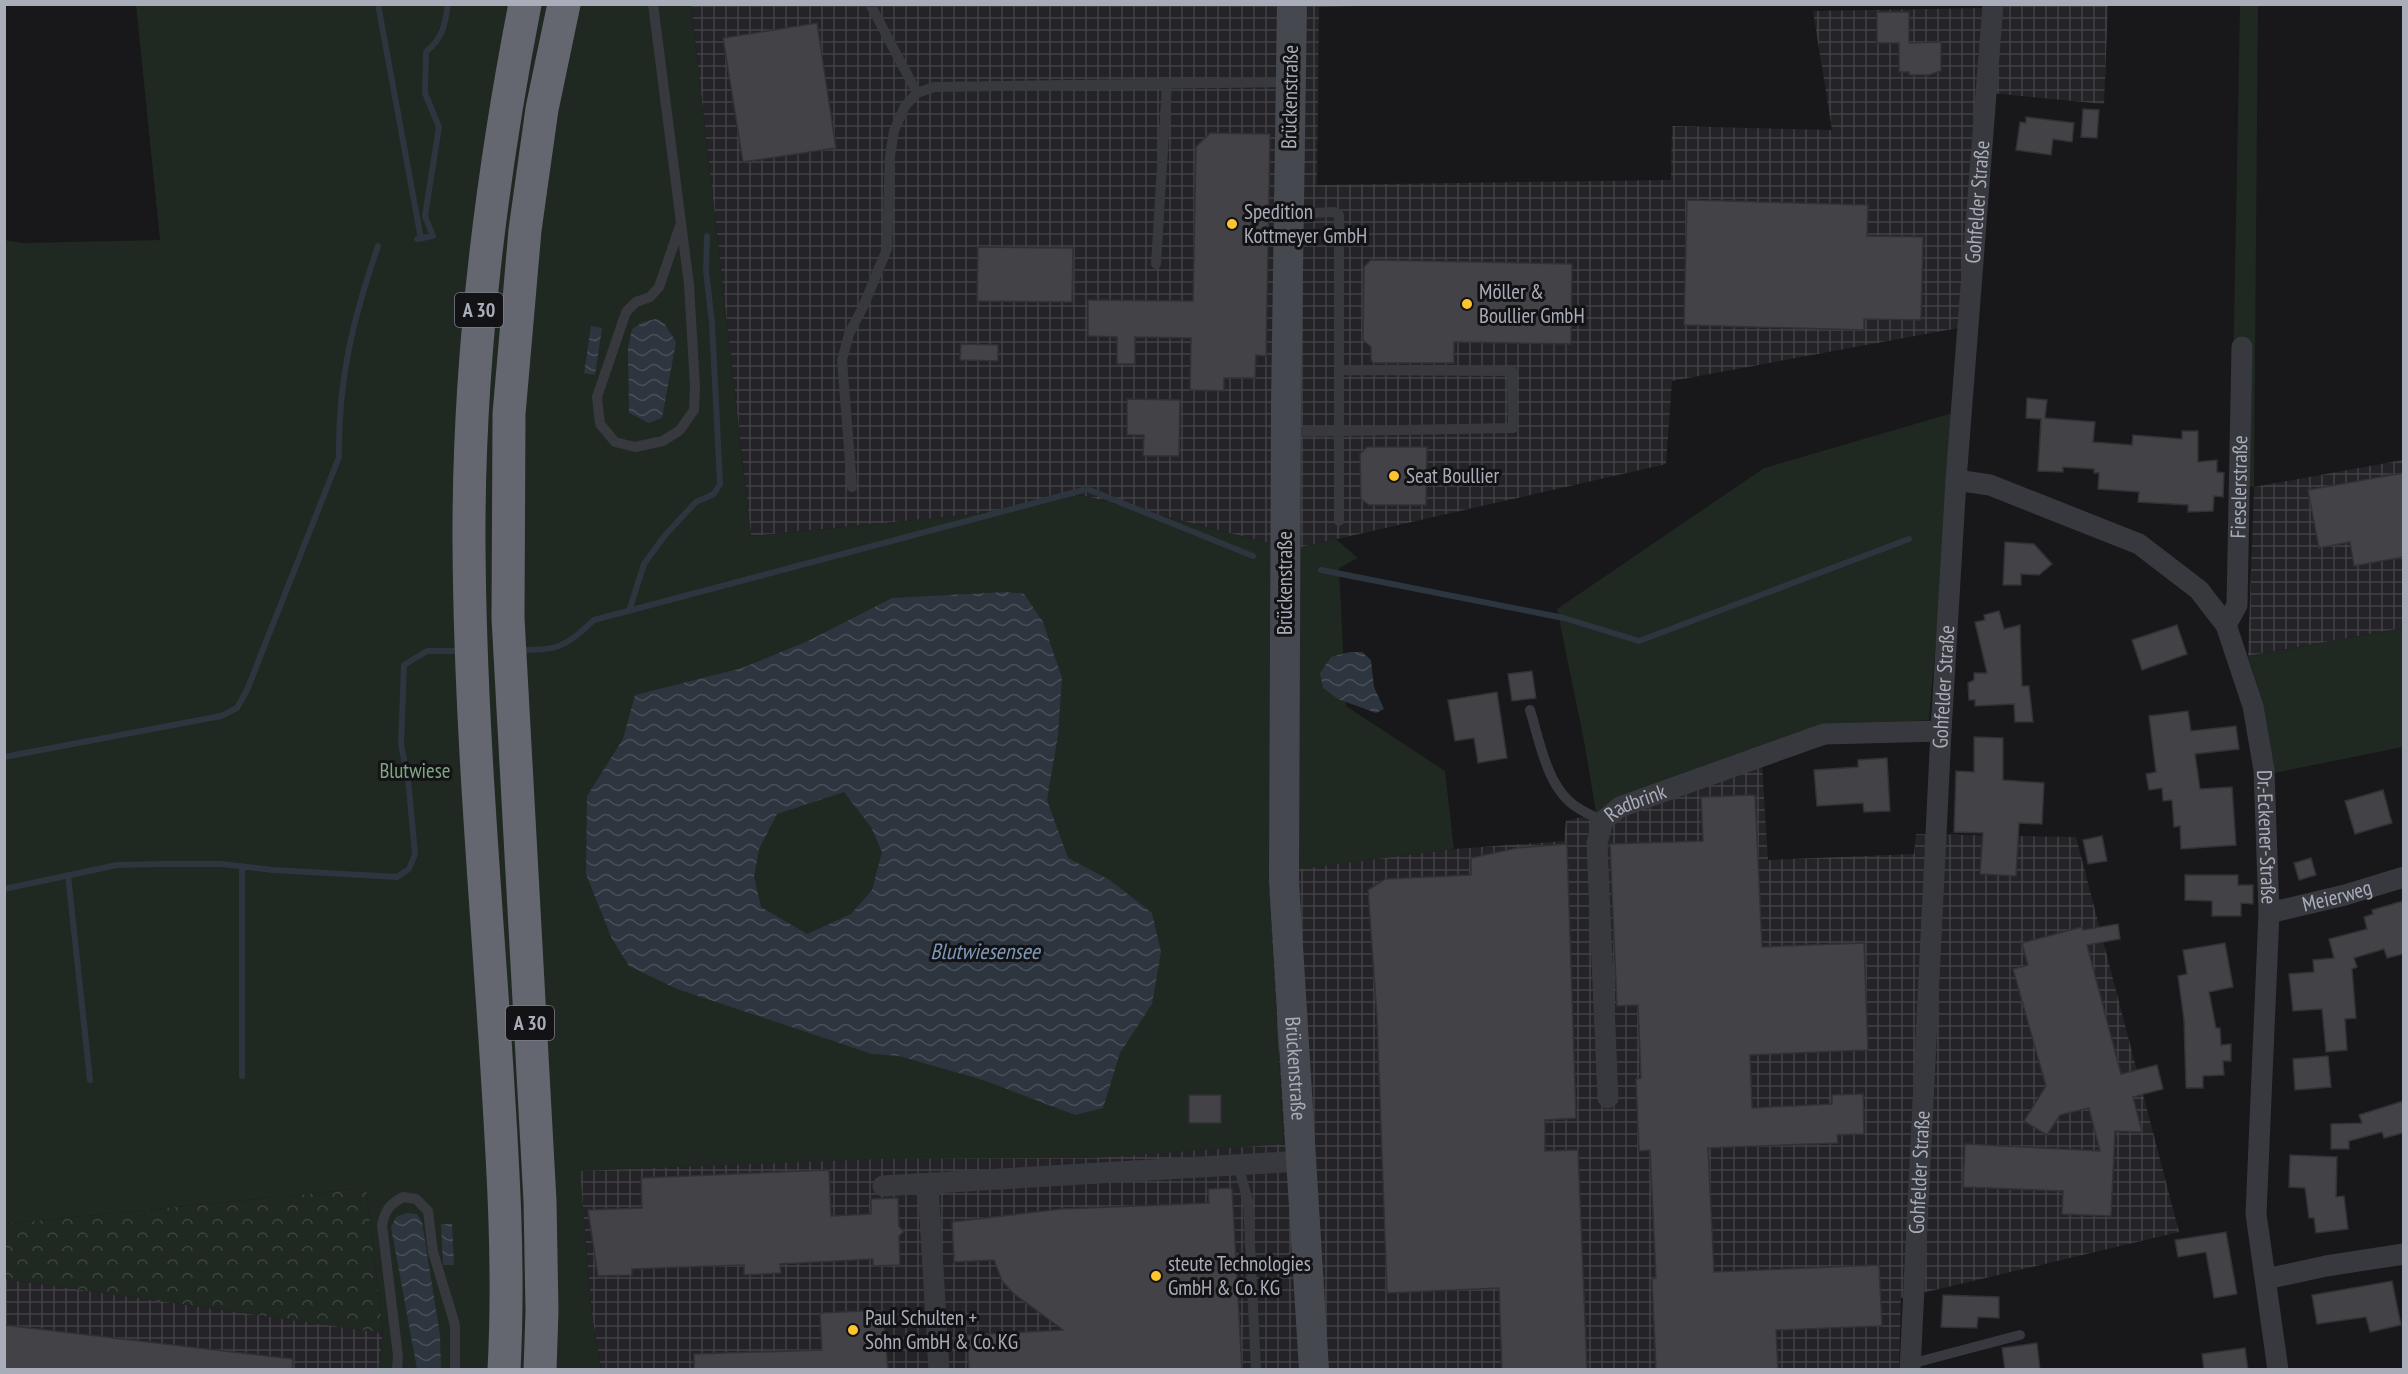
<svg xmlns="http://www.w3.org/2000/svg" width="2408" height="1374" viewBox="0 0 2408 1374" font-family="'PT Sans Narrow',sans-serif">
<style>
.industrial{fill:url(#industrial-grid)}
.green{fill:#1f2821}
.forest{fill:url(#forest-crowns)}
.water{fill:url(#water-waves);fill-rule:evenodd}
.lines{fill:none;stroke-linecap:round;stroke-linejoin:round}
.stream{stroke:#2d353f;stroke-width:6}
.building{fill:#424247;stroke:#323136;stroke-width:1.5}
.service{stroke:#38393f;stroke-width:10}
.minor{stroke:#38393f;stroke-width:21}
.secondary{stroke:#46484f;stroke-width:30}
.motorway{stroke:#646670;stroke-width:33}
.poi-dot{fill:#fcc52e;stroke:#131215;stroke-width:2}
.labels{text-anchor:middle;stroke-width:6;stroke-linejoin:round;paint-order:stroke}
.shield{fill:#131215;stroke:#7c7e88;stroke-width:1.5}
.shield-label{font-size:20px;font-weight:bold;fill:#a9adba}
.street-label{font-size:21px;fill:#a9adba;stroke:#131215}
.poi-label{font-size:21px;fill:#a9adba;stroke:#131215;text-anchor:start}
.park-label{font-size:21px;fill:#7fa684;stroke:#131215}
.water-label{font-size:22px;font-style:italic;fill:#7e99b7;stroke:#131215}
</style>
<defs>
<pattern id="industrial-grid" width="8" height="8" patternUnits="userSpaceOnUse" patternTransform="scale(1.5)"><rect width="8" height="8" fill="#242327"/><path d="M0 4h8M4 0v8" fill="none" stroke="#414044"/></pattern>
<pattern id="forest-crowns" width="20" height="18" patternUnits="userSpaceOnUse" patternTransform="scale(1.5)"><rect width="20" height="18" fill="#1f2821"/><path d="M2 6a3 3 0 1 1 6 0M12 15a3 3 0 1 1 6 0" fill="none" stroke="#3d443f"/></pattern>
<pattern id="water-waves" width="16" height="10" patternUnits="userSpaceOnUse" patternTransform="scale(1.5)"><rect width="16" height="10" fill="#2d353f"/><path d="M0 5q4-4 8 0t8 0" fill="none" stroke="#495059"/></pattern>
</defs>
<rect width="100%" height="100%" fill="#18171a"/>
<path class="industrial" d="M1988,4L2108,5L2104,104L1991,93L1969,326L1672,381L1666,464L1302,547L1268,543L1081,495L977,514L751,536L691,5H1398L1319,7L1317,185L1671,180L1672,126L1832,130L1813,11L1988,8Z
M2403,460V628L2248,656L2254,487Z
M1761,749L1768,860L1914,854L1916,834L2076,837L2179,1232L1901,1298L1899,1369H601L592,1316L569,1055L1284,1143L1267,872L1454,849L1564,841L1566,821L1596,813Z
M5,1279L383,1333L379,1369L5,1370Z"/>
<path class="green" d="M136,5H691L751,536L977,514L1081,495L1268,543L1302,547L1336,539L1358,558L1339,568L1346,706L1445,771L1454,849L1268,873L1284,1144L1093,1158L877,1159L580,1171L592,1316L601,1369H379L383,1333L366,1188L5,1224L4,240L23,243L160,240Z
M2240,5H2258L2254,487L2231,484Z
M1956,412L1929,720L1820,728L1761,749L1596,813L1585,746L1557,609L1764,468Z
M2403,628V747L2274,773L2263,702L2248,656Z"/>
<path class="forest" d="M366,1188L383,1333L5,1279V1224Z"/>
<path class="water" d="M656,319L664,323L676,342L662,418L649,423L629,413L628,348L632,329L643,322Z
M591,326L602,328L595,375L584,373Z
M1006,592L1024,594L1043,622L1062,678L1058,735L1047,800L1068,858L1110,880L1152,913L1161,952L1152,1004L1120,1053L1103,1108L1075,1115L983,1080L899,1056L872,1054L677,989L629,966L612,939L586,874L587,796L623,739L635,695L742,668L808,641L892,598ZM844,792L871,827L882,852L872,890L851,914L807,934L761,907L754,877L759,849L777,814Z
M1350,652H1362L1371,660L1374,687L1384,709L1376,713L1338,699L1323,688L1320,673L1331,657Z
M407,1213L417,1214L422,1222L440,1335L441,1369H417L391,1227L396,1217Z
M441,1224H452L454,1265H443Z"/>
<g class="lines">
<path class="stream" d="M378,4L421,239
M417,239L433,236L425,216L439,127L425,93L426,52C443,38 445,25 448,4
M1321,570L1564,618L1639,641L1909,539
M629,611L644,564L666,534L696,502L714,494L720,484L712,323L706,271L707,236
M518,650C559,650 564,648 594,620L1087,489L1253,556
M4,757L221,716L237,708L247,690L339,457C338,379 353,319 378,246
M242,866V1076
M68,875L90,1080
M4,889L117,865L164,864H221L273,870L397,877L409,869L415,854L408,778L401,745L404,665L427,651H463"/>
</g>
<path class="building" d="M1877,12H1909V43L1941,42V71L1929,75H1909V72H1899V43H1877Z
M817,23L836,148L743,162L723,38Z
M2083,109L2099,110L2097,138L2081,137Z
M2026,117L2074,123L2072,142L2053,139L2051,155L2016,150L2020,122L2026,123Z
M1210,133L1270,134L1266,356L1256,355L1255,378H1224V391L1190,390L1191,338L1135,337V364H1117V337L1088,336V300L1193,301L1196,147Z
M1687,200L1868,205L1867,236L1923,237L1921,320L1864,319V330L1684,325Z
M978,247L1073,248L1072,302L977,301Z
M1371,260L1572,264L1571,344L1454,342V363H1373L1371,360V347L1363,340L1364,267Z
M961,344L998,345V361L960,360Z
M2027,398L2047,400L2045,418L2095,422L2093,442L2132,445L2133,435L2182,439V431H2198V462L2217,460V472L2224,473L2223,497L2214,496L2213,511L2188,512V505L2138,502L2139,492L2098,489L2099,473H2094V469L2063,467V472L2038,471L2041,419L2026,418Z
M1127,399L1180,400L1179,456H1143L1144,435H1127Z
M1367,447H1427L1426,505H1369L1361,499L1360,454Z
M2403,473V557L2354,566L2350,542L2319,548L2308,490Z
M2005,542L2034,544L2052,564L2039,575L2021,574V585H2003Z
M1999,611L2004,629L2020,625L2022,686H2029L2033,722H2015L2014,704L1975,706V700H1969L1968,683L1974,680V673H1987L1975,622L1985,620L1984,615Z
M2177,625L2187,654L2142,670L2132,640Z
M1532,671L1536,698L1512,701L1508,674Z
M1497,692L1507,758L1478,763L1474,738L1455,741L1448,700Z
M2188,711L2191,731L2236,726L2239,749L2195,754L2200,789L2232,787L2236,845L2181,849L2180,826L2174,827L2172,800L2163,801L2162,788L2149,790L2146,774L2156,772L2149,716Z
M1974,737L2003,738V780L2044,783L2042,824L2019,823L2016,876L1980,874L1983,833L1954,832L1956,771L1974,772Z
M1887,758L1890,811L1864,812L1863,803L1817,806L1814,770L1858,767V760Z
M2383,790L2392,823L2355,834L2345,801Z
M1755,795L1762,947L1864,943L1868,1050L1750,1055L1752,1108L1832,1104V1095L1863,1094L1864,1134L1837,1135L1838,1143L1708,1148L1714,1272L1879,1265L1882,1326L1776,1330L1778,1370H1656L1652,1279L1656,1278L1650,1150L1639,1151L1636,1079L1641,1078L1638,1005L1617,1006L1610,844L1703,841L1701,797Z
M2102,836L2107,861L2088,864L2083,840Z
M1567,844L1576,1118L1545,1120V1151L1578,1150L1587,1370H1502L1499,1288L1387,1293L1377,1017L1368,890L1385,879L1471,875V858L1517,848Z
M2311,858L2316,875L2299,880L2294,863Z
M2185,875H2238V885H2253V904L2241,903V916H2212V901L2185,900Z
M2403,901V954L2387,958L2384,949L2354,958L2357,967L2352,969L2356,1018L2345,1019L2347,1050L2326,1052L2322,1009L2293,1011L2289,974L2314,972L2313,960L2334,958L2329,939L2367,929L2364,917L2373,914L2372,910Z
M2118,924L2120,939L2087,945L2121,1074L2157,1065L2163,1089L2133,1097L2142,1132L2115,1131L2111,1216L2062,1214L2063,1191L1963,1187L1965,1144L2100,1151L2089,1108L2060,1115L2047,1135L2024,1121L2046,1086L2013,969L2028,965L2022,943L2082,927L2083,930Z
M2225,943L2233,987L2209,992L2216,1028H2220L2221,1045L2231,1044V1061H2223L2224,1075L2203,1076V1088H2186L2184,1020L2178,976L2187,974L2183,950Z
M2328,1056L2331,1087L2295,1090L2293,1059Z
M1189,1095H1221V1123H1189Z
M2403,1101V1133L2384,1138L2382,1132L2349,1141V1149H2331V1124L2362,1123L2359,1115Z
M2290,1155L2337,1157L2336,1197L2344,1196L2348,1229L2316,1233L2314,1218H2309L2305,1188L2289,1187Z
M829,1170L831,1216L871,1214V1199L898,1198L899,1227L904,1231L899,1236L900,1265L873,1266V1259L780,1264L781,1273L744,1275V1265L632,1269V1275L598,1276L588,1210L642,1208L641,1178Z
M1232,1188L1242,1370H969L967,1335L1063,1330L1013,1293L1002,1281L994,1260L954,1262L952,1222L1061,1209L1209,1203L1208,1189Z
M2226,1232L2237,1294L2214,1298L2206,1252L2178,1257L2175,1240Z
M2392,1281L2401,1325L2370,1332L2366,1317L2317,1324L2312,1295Z
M1943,1295L1999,1297V1318L1978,1317L1977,1328L1941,1327Z
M883,1310L888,1370H694V1354L822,1350L820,1313Z
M4,1325L293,1359L292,1370H4Z
M2037,1343L2040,1370H2005L2002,1348Z
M2245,1348L2248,1370H2204L2202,1354Z"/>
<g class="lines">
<path class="service" d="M653,4L689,285L695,386L694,410L680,430L663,441L635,447L615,442L600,424L597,397L626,312L636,302L650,297L659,287L681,223
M870,4L917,93
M1292,214L1334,212L1339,215V521
M1156,264L1167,84
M1289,432L1513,428L1512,371L1340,370
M852,487L842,360L849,334L863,307L887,249L890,156L894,131L905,106L917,93L934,87L1290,82
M1530,710C1540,742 1547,789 1578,808C1586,813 1595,817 1603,821
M1238,1165L1248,1201L1256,1370
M1910,1364L2020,1335
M397,1370L398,1356L382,1225C385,1210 390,1204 403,1197L416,1199L428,1211L433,1252L455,1325V1370"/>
<g class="minor">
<path id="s1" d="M1956,480L1990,485L2139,544L2199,590L2226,625L2253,706L2264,770L2269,913L2256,1214L2278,1370"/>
<path id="s2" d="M2226,625L2237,605L2242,347"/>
<path id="s3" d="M2269,913L2345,895L2404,877"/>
<path id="s4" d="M1608,1098L1597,843L1603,821L1620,807L1824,734L1941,731"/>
<path d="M928,1184L939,1370"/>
<path d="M883,1186L1302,1161"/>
<path d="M2266,1279L2326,1266L2404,1254"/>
<path id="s5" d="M1910,1370L1941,731L1956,480L1993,4"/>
</g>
<path class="secondary" id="s6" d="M1292,4L1286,406L1284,881L1314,1370"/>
<path class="motorway" d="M504,1370C510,1259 502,1150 495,1039C484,875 470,710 469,545C468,363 490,183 525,4
M540,1370L542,1311L540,1201L508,618L509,414L525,230L542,109L564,4"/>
</g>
<g class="poi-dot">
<circle cx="1232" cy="224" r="6"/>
<circle cx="1467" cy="304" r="6"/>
<circle cx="1394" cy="476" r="6"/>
<circle cx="1156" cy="1276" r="6"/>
<circle cx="853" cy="1330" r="6"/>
</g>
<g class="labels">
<g class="shield">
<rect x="455" y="293" width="48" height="34" rx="4.5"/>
<rect x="506" y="1006" width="48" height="34" rx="4.5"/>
</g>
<g class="shield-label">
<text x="479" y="317">A 30</text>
<text x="530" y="1030">A 30</text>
</g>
<g class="street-label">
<text transform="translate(1290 97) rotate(-89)" y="7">Brückenstraße</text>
<text dy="7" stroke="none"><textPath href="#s5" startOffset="1170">Gohfelder Straße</textPath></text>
<text dy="7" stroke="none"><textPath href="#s2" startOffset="141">Fieselerstraße</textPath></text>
<text transform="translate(1285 583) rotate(-90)" y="7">Brückenstraße</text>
<text dy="7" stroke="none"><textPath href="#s5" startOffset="684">Gohfelder Straße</textPath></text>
<text dy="7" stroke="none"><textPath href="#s4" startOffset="316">Radbrink</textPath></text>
<text dy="7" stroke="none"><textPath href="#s1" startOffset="532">Dr.-Eckener-Straße</textPath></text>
<text dy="7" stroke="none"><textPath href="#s3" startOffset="70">Meierweg</textPath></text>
<text dy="7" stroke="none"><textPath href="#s6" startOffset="1065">Brückenstraße</textPath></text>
<text dy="7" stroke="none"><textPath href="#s5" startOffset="198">Gohfelder Straße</textPath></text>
</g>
<g class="poi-label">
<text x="1244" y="219">Spedition<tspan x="1244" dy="24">Kottmeyer GmbH</tspan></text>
<text x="1479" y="299">Möller &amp;<tspan x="1479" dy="24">Boullier GmbH</tspan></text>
<text x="1406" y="483">Seat Boullier</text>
<text x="1168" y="1271">steute Technologies<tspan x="1168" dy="24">GmbH &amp; Co. KG</tspan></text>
<text x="865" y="1325">Paul Schulten +<tspan x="865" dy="24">Sohn GmbH &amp; Co. KG</tspan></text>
</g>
<g class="park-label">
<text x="415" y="778">Blutwiese</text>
</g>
<g class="water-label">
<text x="985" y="959">Blutwiesensee</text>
</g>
</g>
<rect width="2408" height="1374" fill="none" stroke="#a9adba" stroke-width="12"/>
</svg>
